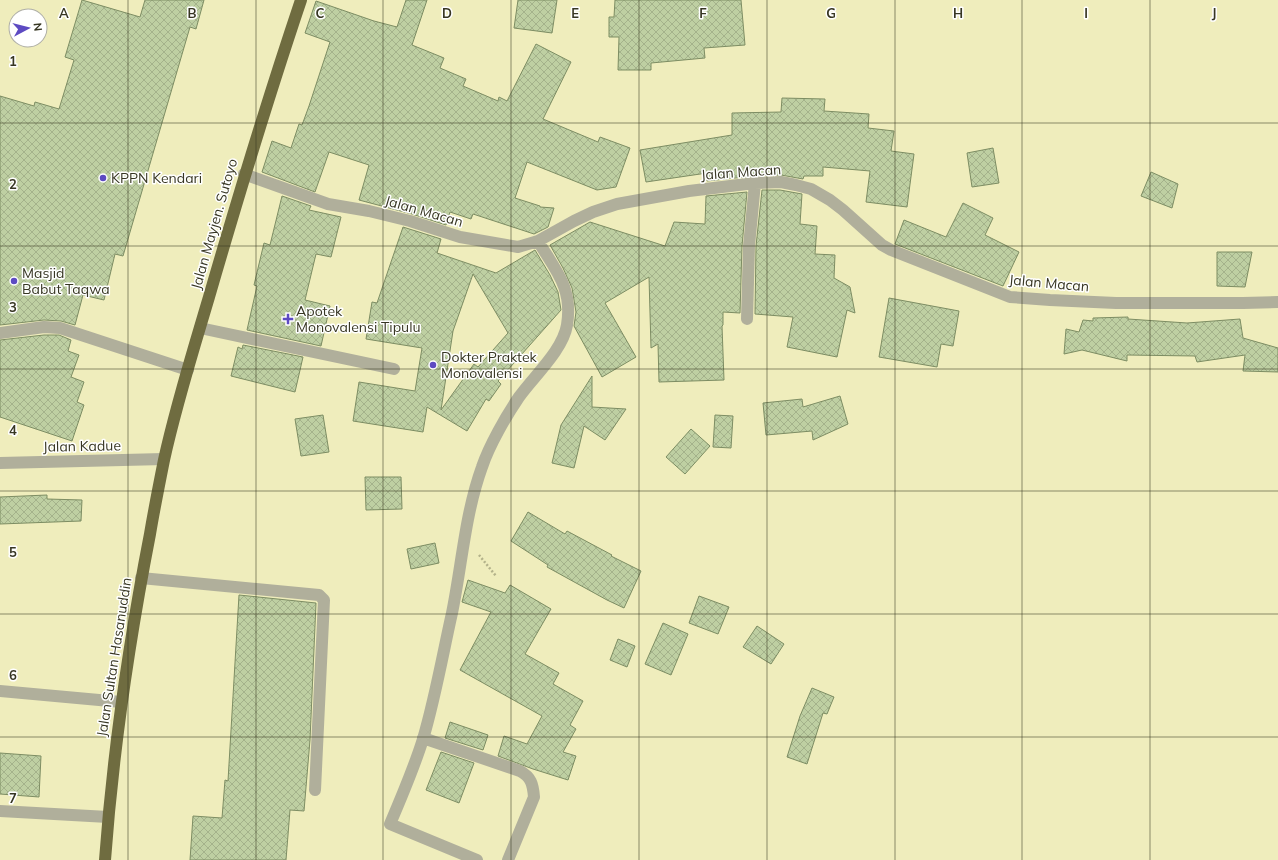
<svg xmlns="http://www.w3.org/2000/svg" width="1278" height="860" viewBox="0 0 1278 860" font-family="Mulish,sans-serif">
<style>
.building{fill:url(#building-cross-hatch);stroke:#7d8d63;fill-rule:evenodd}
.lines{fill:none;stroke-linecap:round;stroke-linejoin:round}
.path{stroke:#b3b28a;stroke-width:2.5;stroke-dasharray:2 2;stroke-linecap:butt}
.minor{stroke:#b0af9b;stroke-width:12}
.highway{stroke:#6f6c40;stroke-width:12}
.grid{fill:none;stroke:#373623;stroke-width:1;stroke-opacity:0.55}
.poi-dot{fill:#5d4ac2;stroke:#fff;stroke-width:1.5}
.labels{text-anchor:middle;stroke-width:3;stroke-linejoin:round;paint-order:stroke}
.street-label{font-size:14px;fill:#373623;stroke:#fff}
.poi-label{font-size:14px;fill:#373623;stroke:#fff;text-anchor:start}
.grid-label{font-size:13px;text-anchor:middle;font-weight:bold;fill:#373623;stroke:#fff;stroke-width:3;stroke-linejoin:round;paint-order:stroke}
</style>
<defs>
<pattern id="building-cross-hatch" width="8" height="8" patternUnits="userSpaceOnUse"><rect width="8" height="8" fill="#becfa2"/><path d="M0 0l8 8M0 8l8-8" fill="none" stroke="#a4b28b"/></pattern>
</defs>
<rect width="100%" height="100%" fill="#efedbc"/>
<path class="building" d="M82,0L140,17L145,0H204L196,29L190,27L123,256L115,254L104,300L83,295L75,325L61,321L44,320L0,325V96L34,106L35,102L59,109L74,60L65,57Z
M406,0H427L412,45L444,58L440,68L466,79L463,86L498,101L499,97L507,101L536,44L571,62L543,119L598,142L600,137L630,148L616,187L597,190L527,162L515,198L540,206V207L554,208L548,227L534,234L473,214L471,219L450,212L446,225L412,214L359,200L369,165L329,152L315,192L262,172L272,141L291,148L299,124L302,125L309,106L330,42L305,33L316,1L374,21L397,27Z
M518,0H557L552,33L514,28Z
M615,0H741L745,45L704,48L705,58L651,63V70H618L619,37H609V17H614Z
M782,98L825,99L824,111L869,114L868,128L894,131L891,151L914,154L907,207L866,202L870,171L823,167V176H804L803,179L781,175L754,176L707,181V173L646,182L640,150L732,135V113L781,112Z
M993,148L999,183L972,187L967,153Z
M1151,172L1178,184L1172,208L1141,196Z
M762,190H780L802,194L800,224L817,226L815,254L835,255L834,278L850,287L855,313L847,310L837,357L787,347L793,317L755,314L756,246Z
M747,192L742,246L740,313L723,312V325L722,326L724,380L659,382L658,344L651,348L649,277L605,303L636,357L602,377L574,326L576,312L572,288L563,268L550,245L590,222L665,246L674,222L705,224L706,196Z
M282,196L311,206L309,210L341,217L331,257L316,254L305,300L330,306L321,346L247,330L257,286L254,285L264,243L270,245Z
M963,203L993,218L985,235L1019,252L1003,286L895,244L904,220L946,237Z
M403,227L441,239L437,253L496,273L535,250L550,275L558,292L561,310L498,381L501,384L489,401L486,399L467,431L427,407L423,432L353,421L359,382L415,391L422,348L366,339L372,302L377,303ZM473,274L508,333L478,367L474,364L441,410L453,331Z
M1217,252H1252L1245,287L1217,286Z
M889,298L959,311L953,346L941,344L937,367L879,357Z
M1128,317V319L1187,323L1240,319L1243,338L1278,348V372L1243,371L1245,355L1197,362L1195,356L1127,355V361L1082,350L1064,354L1066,329L1079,332L1083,320L1093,321V318Z
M44,335H59L71,340L68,351L79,355L71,377L84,382L77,402L84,405L72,441L0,417V340Z
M243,345L303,357L295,392L231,376L238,347L242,349Z
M592,376V407L626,409L605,440L584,426L574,468L552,463L561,425Z
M840,396L848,424L813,440L812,431L766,435L763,403L802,399L803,407Z
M323,415L329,452L301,456L295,419Z
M715,415L733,416L731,448L713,447Z
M691,429L710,446L685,474L666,457Z
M365,477H401L402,509L366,510Z
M47,495V499L82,500L81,521L0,524V497Z
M528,512L565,534L567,531L612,555L611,556L641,571L624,608L607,600L547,567L548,565L511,541Z
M435,543L439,563L411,569L407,549Z
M468,580L505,593L510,585L551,609L525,654L559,673L553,684L583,701L570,725L576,729L563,752L576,756L568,780L533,769L498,756L504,736L527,744L542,716L460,670L491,612L462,602Z
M239,595L316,603L310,740L304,811L290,810L286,860H190L193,816L222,818L225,780L228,781Z
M699,596L729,607L718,634L689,623Z
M663,623L688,634L671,675L645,664Z
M757,626L784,644L771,664L743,647Z
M618,639L635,646L627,667L610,660Z
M812,688L834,697L827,714L823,713L807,764L787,757L800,716Z
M450,722L488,735L483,750L445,738Z
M441,752L474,763L459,803L426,790Z
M0,753L41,756L39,797L0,794Z"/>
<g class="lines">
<path class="path" d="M479,555L496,576"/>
<path class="minor" d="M244,174L328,204L369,211L410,221L460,237L518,247L538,241L574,221L593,212L617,204L689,191L755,183L781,182L796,185L811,189L830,200L843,210L882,245L891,250L1010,297L1050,300L1116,303H1243L1278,302
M747,319L749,246L755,183
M200,328L394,369
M0,333L44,327L60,328L188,370
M0,463L164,459
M141,578L319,595L324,600L315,790
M0,691L121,702
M423,738L520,771C531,777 533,784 534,797L508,860
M0,811L108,817
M477,860L390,824C402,796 414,768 423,739C435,699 443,653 452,613C462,564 465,514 482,467C489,446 506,416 519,397C534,376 563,350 567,325C573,288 556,271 538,241"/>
<path class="highway" d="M105,860C113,751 129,642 150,534C154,510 159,485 164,460C176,405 193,351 209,297C238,197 268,98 301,0"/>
</g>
<path class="grid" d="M128,0V860M256,0V860M383,0V860M511,0V860M639,0V860M767,0V860M895,0V860M1022,0V860M1150,0V860M0,123H1278M0,246H1278M0,369H1278M0,491H1278M0,614H1278M0,737H1278"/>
<g class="poi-dot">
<circle cx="103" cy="178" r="4"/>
<circle cx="14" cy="281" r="4"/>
<path d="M286 313h4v4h4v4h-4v4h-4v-4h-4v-4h4z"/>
<circle cx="433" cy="365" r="4"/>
</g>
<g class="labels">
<g class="street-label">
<text transform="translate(741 172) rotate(-4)" y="5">Jalan Macan</text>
<text transform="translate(424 211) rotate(16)" y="5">Jalan Macan</text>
<text transform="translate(214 224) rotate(-74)" y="5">Jalan Mayjen. Sutoyo</text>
<text transform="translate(1049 283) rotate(5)" y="5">Jalan Macan</text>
<text transform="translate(82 446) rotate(-1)" y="5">Jalan Kadue</text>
<text transform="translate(114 657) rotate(-81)" y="5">Jalan Sultan Hasanuddin</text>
</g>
<g class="poi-label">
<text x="111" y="183">KPPN Kendari</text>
<text x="22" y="278">Masjid<tspan x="22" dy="16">Babut Taqwa</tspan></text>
<text x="296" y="316">Apotek<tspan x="296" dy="16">Monovalensi Tipulu</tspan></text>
<text x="441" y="362">Dokter Praktek<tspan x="441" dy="16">Monovalensi</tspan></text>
</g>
</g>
<g class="grid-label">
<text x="64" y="18">A</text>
<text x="192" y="18">B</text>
<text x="320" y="18">C</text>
<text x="447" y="18">D</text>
<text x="575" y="18">E</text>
<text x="703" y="18">F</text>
<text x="831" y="18">G</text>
<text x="958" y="18">H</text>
<text x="1086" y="18">I</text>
<text x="1214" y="18">J</text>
<text x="13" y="66">1</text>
<text x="13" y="189">2</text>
<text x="13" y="312">3</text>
<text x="13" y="435">4</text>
<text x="13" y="557">5</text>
<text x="13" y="680">6</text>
<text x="13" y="803">7</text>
</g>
<g transform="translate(28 28) rotate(83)"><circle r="19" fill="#ffffff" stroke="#afafa7"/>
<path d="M0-3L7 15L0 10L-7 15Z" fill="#5d4ac2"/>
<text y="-6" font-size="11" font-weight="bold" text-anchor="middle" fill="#373623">N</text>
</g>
</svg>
